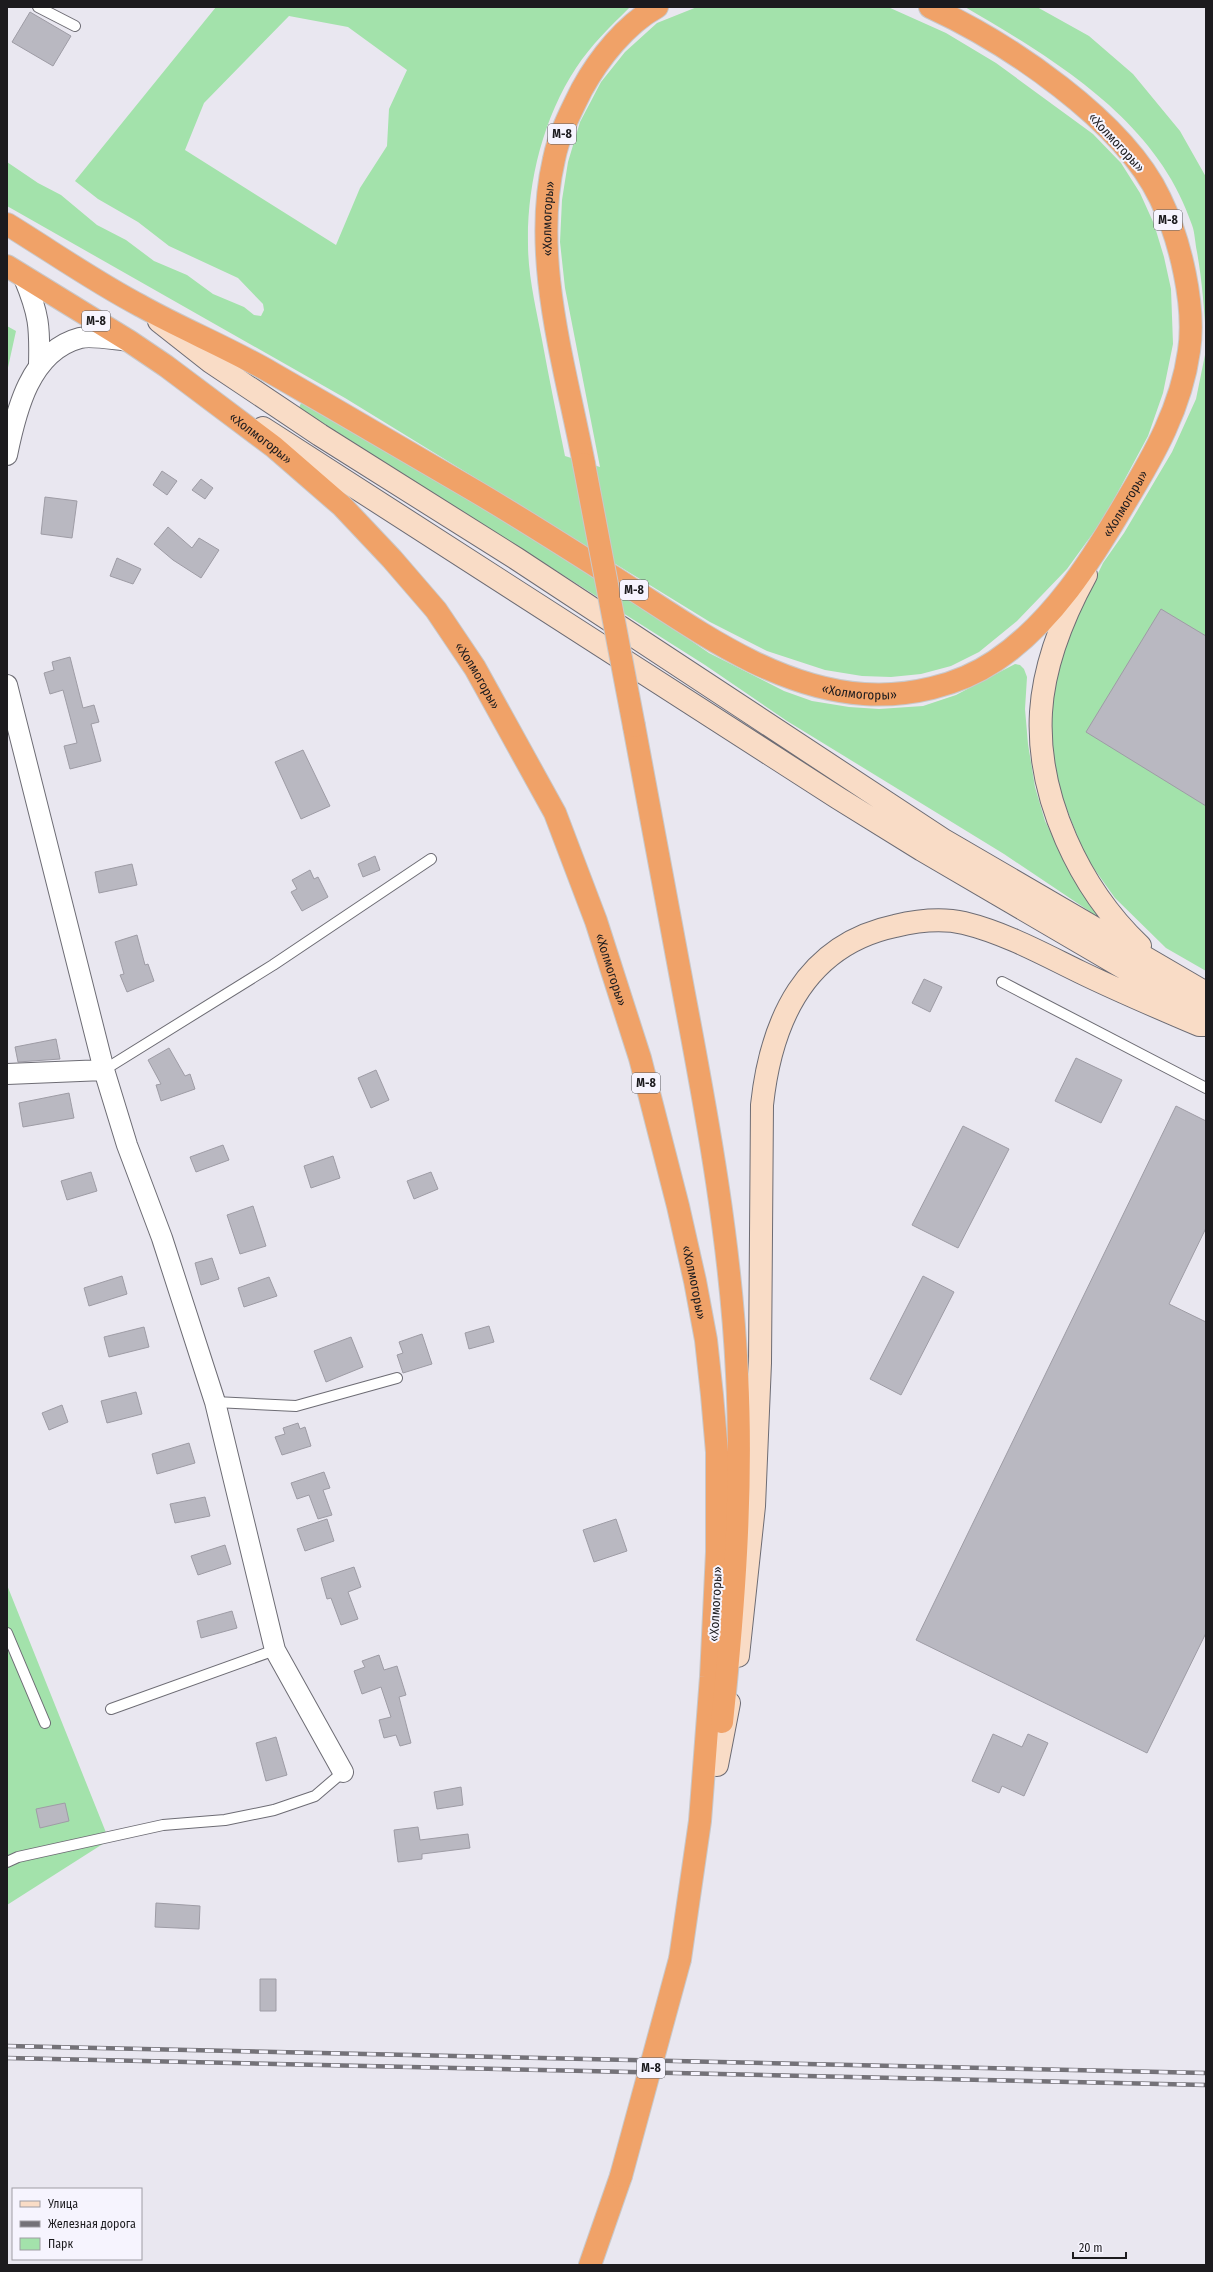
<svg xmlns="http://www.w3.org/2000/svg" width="1213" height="2272" viewBox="0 0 1213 2272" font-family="'Fira Sans Condensed',sans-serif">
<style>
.green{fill:#a3e2ab;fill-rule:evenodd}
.building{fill:#b9b8c1;stroke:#9e9ca5}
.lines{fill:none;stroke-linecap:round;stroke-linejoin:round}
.service-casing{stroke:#6d6c74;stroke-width:12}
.minor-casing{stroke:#6d6c74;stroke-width:22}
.secondary-casing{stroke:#6d6c74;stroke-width:24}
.trunk-casing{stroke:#c9c8c9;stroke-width:24}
.service{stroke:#fff;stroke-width:10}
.minor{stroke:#fff;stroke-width:20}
.secondary{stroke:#f9dcc6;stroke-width:22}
.trunk{stroke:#f0a268;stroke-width:22}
.rail-casing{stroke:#747278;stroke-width:4.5}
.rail{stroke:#f6f4fe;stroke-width:3;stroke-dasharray:9;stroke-linecap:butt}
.trunk-bridge-casing{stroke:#c9c8c9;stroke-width:24;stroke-linecap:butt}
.trunk-bridge{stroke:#f0a268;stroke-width:22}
.labels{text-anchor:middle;stroke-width:4;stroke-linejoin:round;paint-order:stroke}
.shield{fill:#f6f4fe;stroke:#5d5c61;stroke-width:1}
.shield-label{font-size:12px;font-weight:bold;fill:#1c1b1e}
.street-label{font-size:13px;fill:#1c1b1e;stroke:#f6f4fe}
</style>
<rect width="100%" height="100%" fill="#e9e7f0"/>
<path class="green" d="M216,7H630C611,26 591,45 576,68C543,118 527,184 528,244C528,276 536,308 542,340C549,378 557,417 565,456L600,467L565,288L560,242L562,200L568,162L580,122L601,82L625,52L657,23L697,7H888L946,33L996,63L1093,134L1121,163L1140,193L1154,224L1164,257L1171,289L1173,344L1163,393L1148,436L1104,518L1067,569L1017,621L979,652L951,666L921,674L891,677L862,676L825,670L767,651L710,622L345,398L7,206V162L38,183L61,195L97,225L126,240L154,261L187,275L213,294L244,307L254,315L261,316L264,310L263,304L238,278L169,246L138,222L98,199L75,181ZM289,16L348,27L407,70L389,109L387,146L360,188L336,245L185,150L204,103Z
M965,7H1037L1089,36L1133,74L1180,131L1206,177V336C1204,307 1202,280 1197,252C1195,243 1195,233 1192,225C1157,120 1055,60 965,7Z
M7,326L16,331L7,372Z
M1206,350V971L1166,948L1115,898L1085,856L1061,794L1051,743L1050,715L1060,662L1071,629L1103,563L1124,533L1172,452L1196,399Z
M301,403L567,556L709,653L784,691L812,701L849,707L879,709L923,706L956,695L1015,664L1020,665L1024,669L1027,677L1025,709L1028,744L1035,787L1045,821L1075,881L1098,917L1004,854L787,721L705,665L299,408Z
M7,1585L109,1840L7,1905Z"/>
<path class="building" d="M30,12L71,36L53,66L12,42Z
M162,471L177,481L167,495L153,485Z
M201,479L213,488L205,499L192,490Z
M45,497L77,501L72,538L41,534Z
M168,527L192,548L199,538L219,550L201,578L173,560L154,544Z
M117,558L141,569L133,584L110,576Z
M1161,609L1206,636V806L1086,732Z
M70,657L83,708L94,705L99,722L91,724L101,761L70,769L64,746L77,743L63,690L50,694L44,673L54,670L52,662Z
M303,750L330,806L301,819L275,762Z
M375,856L380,870L363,877L358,864Z
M132,864L137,885L99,893L95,872Z
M310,870L314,879L318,877L328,897L302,911L291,892L297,889L292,880Z
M137,935L145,965L148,964L154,981L127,992L120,975L124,974L115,942Z
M924,979L942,987L930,1012L912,1003Z
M56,1039L60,1059L18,1062L15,1047Z
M169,1048L185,1076L190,1074L195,1089L161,1101L156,1085L161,1084L148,1060Z
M1076,1058L1122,1080L1101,1123L1055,1101Z
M376,1070L389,1100L371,1108L358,1078Z
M69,1093L74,1118L23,1127L19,1103Z
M1176,1106L1206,1121V1228L1169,1304L1206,1322V1633L1147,1753L916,1640Z
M963,1126L1009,1149L958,1248L912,1225Z
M223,1145L229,1160L196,1172L190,1157Z
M333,1156L340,1178L311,1188L304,1166Z
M91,1172L97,1191L67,1200L61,1181Z
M431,1172L438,1189L414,1199L407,1181Z
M253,1206L266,1246L240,1254L227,1215Z
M212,1258L219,1279L201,1285L195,1263Z
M122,1276L127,1294L89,1306L84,1288Z
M923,1276L954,1292L901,1395L870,1379Z
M269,1277L277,1296L244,1307L238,1288Z
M489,1326L494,1342L469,1349L465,1333Z
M144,1327L149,1347L109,1357L104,1337Z
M422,1334L432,1364L403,1373L397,1355L403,1353L399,1342Z
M351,1337L363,1367L326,1382L314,1351Z
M136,1392L142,1414L107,1423L101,1401Z
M62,1405L68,1422L49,1430L42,1413Z
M298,1423L300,1429L305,1427L311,1446L282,1455L275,1437L285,1434L283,1428Z
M189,1443L195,1463L157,1474L152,1454Z
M324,1472L330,1488L323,1490L332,1515L318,1519L309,1495L297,1499L291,1483Z
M205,1497L210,1516L175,1523L170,1504Z
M327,1519L334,1541L305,1551L297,1529Z
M616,1519L627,1551L594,1562L583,1530Z
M225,1545L231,1564L198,1575L191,1556Z
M354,1567L361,1587L348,1592L358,1619L341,1625L331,1598L327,1599L321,1578Z
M232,1611L237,1628L201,1638L197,1621Z
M379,1655L384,1670L397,1666L406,1695L399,1697L411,1743L400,1746L396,1735L384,1738L379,1720L391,1717L381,1687L362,1694L354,1671L365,1667L362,1661Z
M993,1734L1022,1747L1028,1734L1048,1743L1024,1796L1002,1786L999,1793L972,1781Z
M276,1737L287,1775L266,1781L256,1743Z
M461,1787L463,1805L437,1809L434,1792Z
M65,1803L69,1821L40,1828L36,1809Z
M418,1827L420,1840L468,1834L470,1848L422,1854V1859L398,1862L394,1830Z
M156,1903L200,1906L199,1929L155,1927Z
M260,1979H276V2011H260Z"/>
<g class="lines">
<g class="service-casing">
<path id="service" d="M38,7L75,26
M1002,982L1206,1088
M104,1070L273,965L431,859
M215,1402L296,1406L397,1378
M7,1633L45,1723
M111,1709L275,1650
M7,1862L18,1857L163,1825L225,1820L274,1810L315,1796L343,1772"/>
</g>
<g class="minor-casing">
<path id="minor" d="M24,278C39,314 40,327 39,365
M7,455C16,411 30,351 80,338C92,335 116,340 129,341
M7,685L104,1070L127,1145L162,1238L215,1402L275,1650L343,1772
M7,1074L104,1070"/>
</g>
<g class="secondary-casing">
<path id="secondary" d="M159,321L211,362L320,435L517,559L942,839L1206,993
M263,428L838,798L922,850L1206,1016
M1086,575C1063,617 1044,663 1041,712C1036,797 1080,889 1140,946
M738,1656L754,1506L760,1363L762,1105C771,1021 805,945 895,926C916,921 942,918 964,923C1005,933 1043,954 1080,972C1119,991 1159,1008 1199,1025H1206
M717,1765L729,1703"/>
</g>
<g class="trunk-casing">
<g id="trunk">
<path id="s1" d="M7,224C51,251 95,282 141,306C184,330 229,348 272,373C340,412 408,452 475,491C526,521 576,553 626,585C698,631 775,688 864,694C908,697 958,686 995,661C1052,623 1091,561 1125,503C1154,455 1181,408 1189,351C1196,306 1180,239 1160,198C1123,120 1008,43 930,7"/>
<path id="s2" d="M7,266L129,341L166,366L274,447L342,506L392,559L436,610L475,668L555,813L596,921L640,1058L678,1206L695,1281L706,1340L712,1395L717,1452V1552L711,1677L700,1821L680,1959"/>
<path id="s3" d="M584,464C565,365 531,258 554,159C559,134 571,111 582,89C599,58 626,24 657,7"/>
<path d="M634,726C651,816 668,905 684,994C708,1120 731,1246 737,1374C743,1489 734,1607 722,1722"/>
<path d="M590,2265L621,2176"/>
</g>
</g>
<use href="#service" class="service"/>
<use href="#minor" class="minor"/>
<use href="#secondary" class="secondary"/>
<use href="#trunk" class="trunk"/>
<g class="rail-casing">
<path id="rail" d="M7,2046L1206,2073
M7,2058L1206,2085"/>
</g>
<use href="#rail" class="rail"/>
<g class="trunk-bridge-casing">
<path id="trunk-bridge" d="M584,464L634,726
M621,2176L680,1959"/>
</g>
<use href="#trunk-bridge" class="trunk-bridge"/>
</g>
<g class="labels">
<g class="shield">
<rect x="548" y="124" width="28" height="20" rx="3"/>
<rect x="1154" y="210" width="28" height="20" rx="3"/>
<rect x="82" y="311" width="28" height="20" rx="3"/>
<rect x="620" y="580" width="28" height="20" rx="3"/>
<rect x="632" y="1073" width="28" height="20" rx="3"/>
<rect x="637" y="2058" width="28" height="20" rx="3"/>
</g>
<g class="shield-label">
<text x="562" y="138">М-8</text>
<text x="1168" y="224">М-8</text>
<text x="96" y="325">М-8</text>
<text x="634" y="594">М-8</text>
<text x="646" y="1087">М-8</text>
<text x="651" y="2072">М-8</text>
</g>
<g class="street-label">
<text transform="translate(1117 142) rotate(47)" y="5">«Холмогоры»</text>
<text dy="5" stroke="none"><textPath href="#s3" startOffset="249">«Холмогоры»</textPath></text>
<text dy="5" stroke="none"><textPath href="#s2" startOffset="307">«Холмогоры»</textPath></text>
<text dy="5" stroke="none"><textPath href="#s1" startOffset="1325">«Холмогоры»</textPath></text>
<text dy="5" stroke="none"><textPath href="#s2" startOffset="631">«Холмогоры»</textPath></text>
<text dy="5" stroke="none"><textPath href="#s1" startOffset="977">«Холмогоры»</textPath></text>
<text dy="5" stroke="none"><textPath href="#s2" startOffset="955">«Холмогоры»</textPath></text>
<text dy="5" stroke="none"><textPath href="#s2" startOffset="1279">«Холмогоры»</textPath></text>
<text transform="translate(715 1604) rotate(-87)" y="5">«Холмогоры»</text>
</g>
</g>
<rect width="1213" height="2272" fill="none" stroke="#1c1b1e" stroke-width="16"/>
<rect x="12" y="2188" width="130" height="72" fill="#f6f4fe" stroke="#9f9da4"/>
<rect x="20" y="2201" width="20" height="6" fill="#f9dcc6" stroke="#9f9da4"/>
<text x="48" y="2208" font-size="12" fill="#1c1b1e">Улица</text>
<rect x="20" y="2221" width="20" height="6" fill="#747278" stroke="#9f9da4"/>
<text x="48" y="2228" font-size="12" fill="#1c1b1e">Железная дорога</text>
<rect x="20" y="2238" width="20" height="12" fill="#a3e2ab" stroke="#9f9da4"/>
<text x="48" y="2248" font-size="12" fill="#1c1b1e">Парк</text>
<path d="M1073 2252v6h53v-6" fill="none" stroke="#1c1b1e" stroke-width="2"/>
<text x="1079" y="2252" font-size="12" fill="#1c1b1e" stroke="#f6f4fe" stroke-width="3" paint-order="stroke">20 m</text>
</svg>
